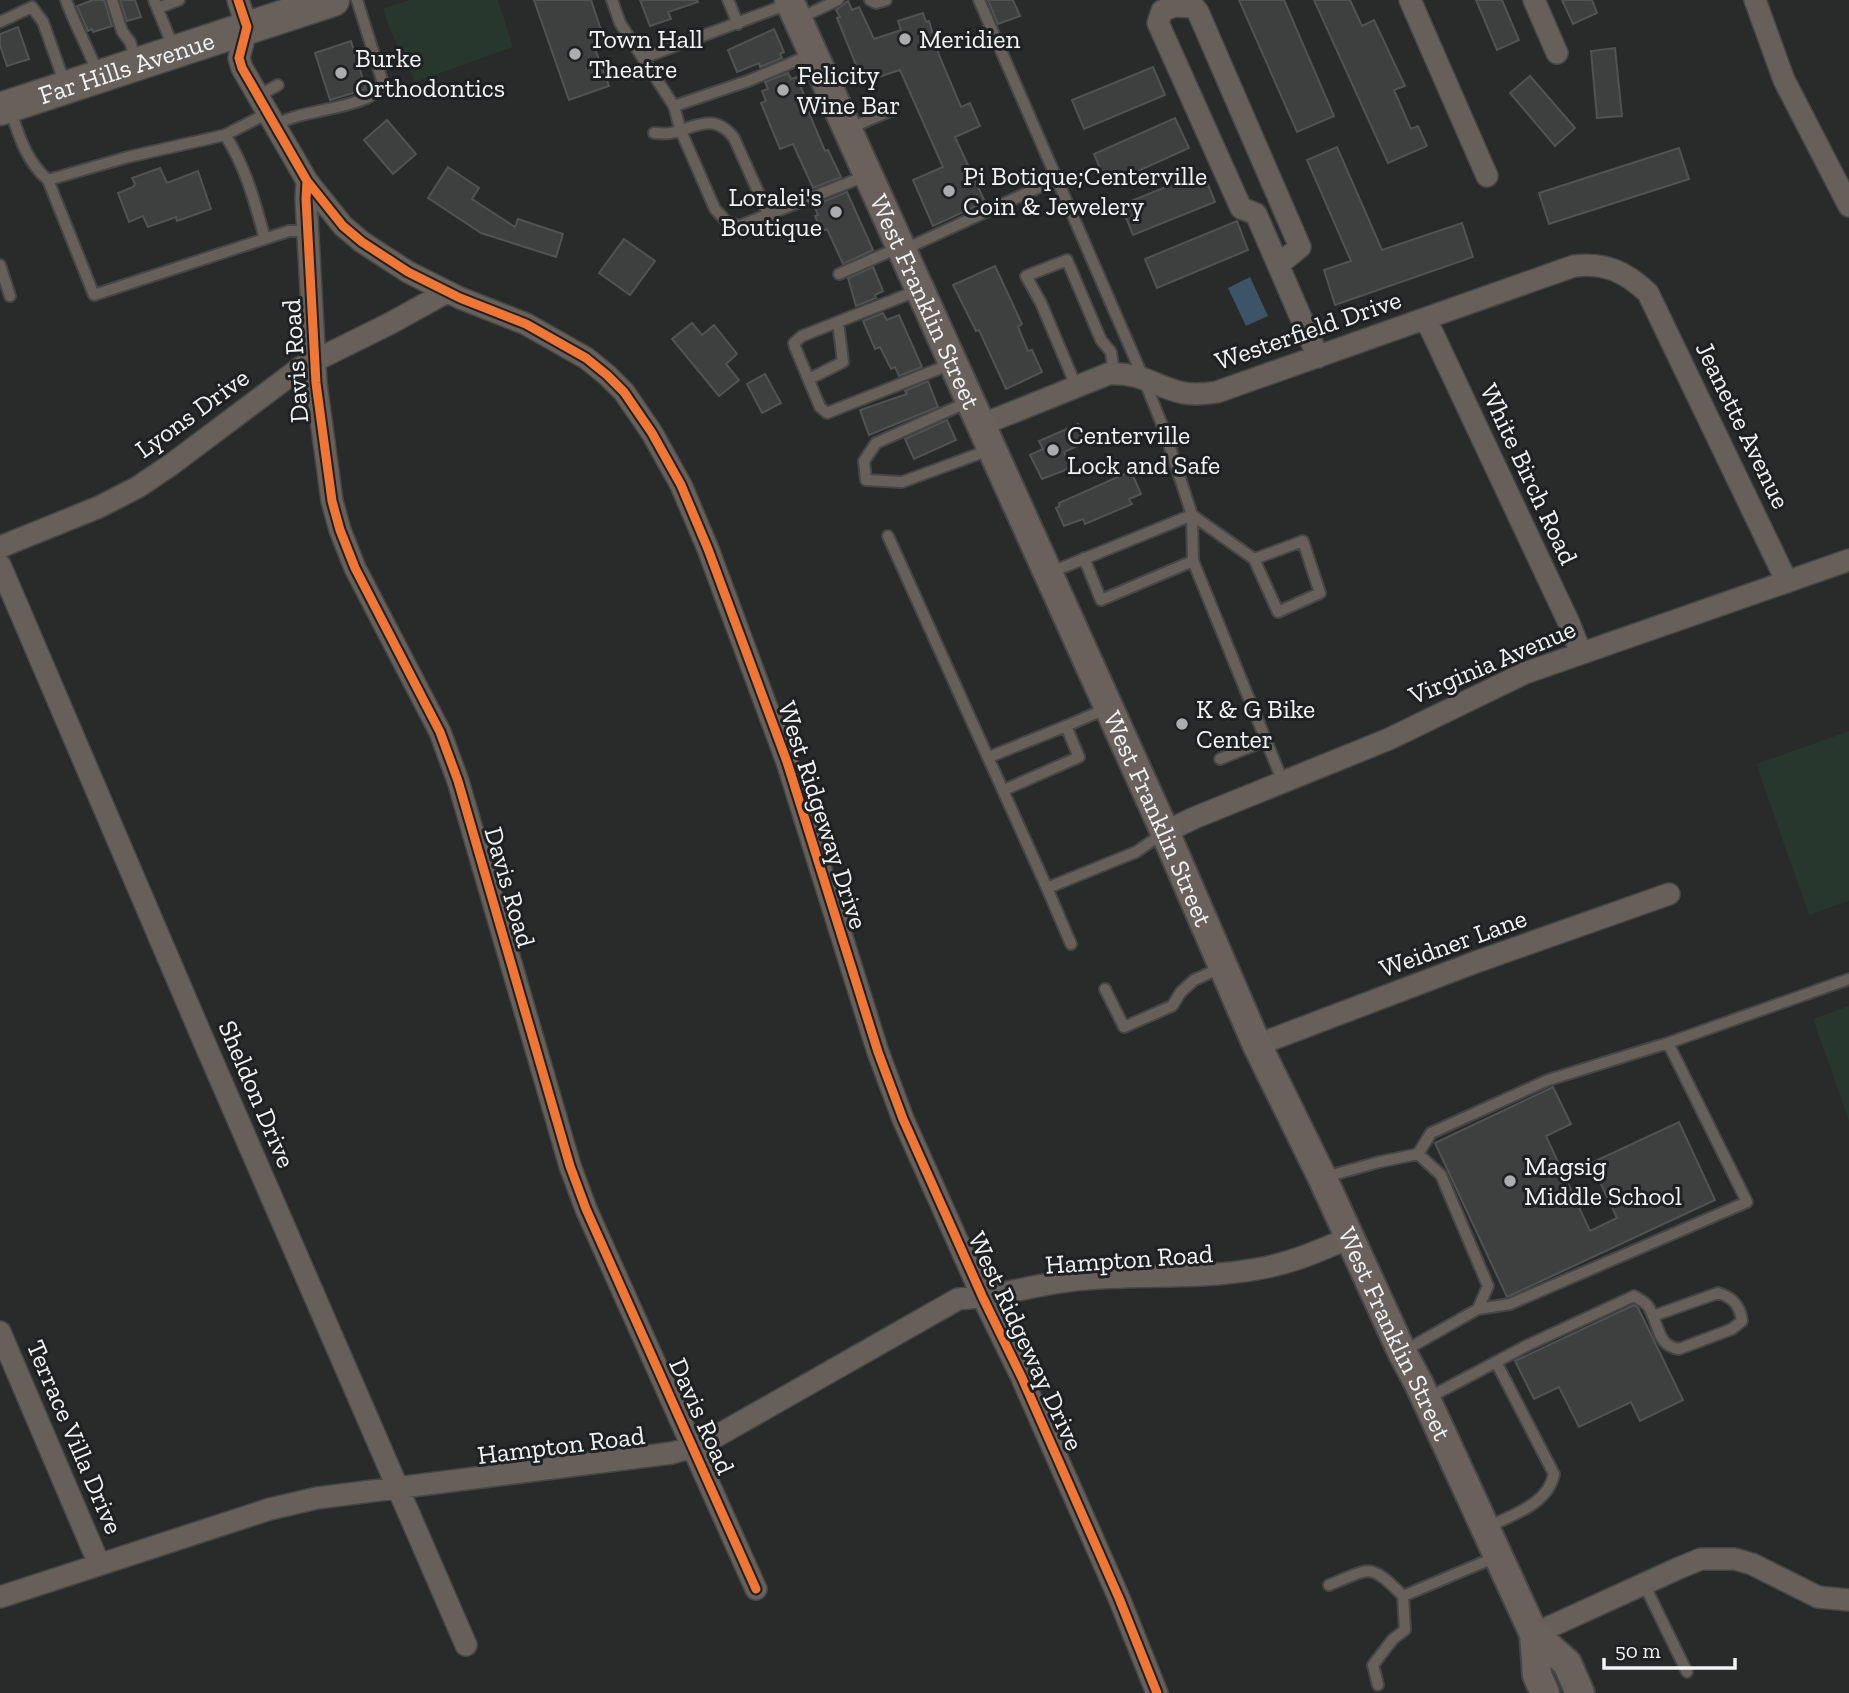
<svg xmlns="http://www.w3.org/2000/svg" width="1849" height="1693" viewBox="0 0 1849 1693" font-family="'Zilla Slab',serif">
<style>
.green{fill:#27372d}
.water{fill:#3b5467}
.building{fill:#3e4040;stroke:#505253;stroke-width:2}
.lines{fill:none;stroke-linecap:round;stroke-linejoin:round}
.lane-casing{stroke:#454646;stroke-width:14}
.street-casing{stroke:#454646;stroke-width:24}
.secondary-casing{stroke:#454646;stroke-width:32}
.primary-casing{stroke:#454646;stroke-width:35}
.lane{stroke:#67605a;stroke-width:10}
.street{stroke:#67605a;stroke-width:21}
.secondary{stroke:#6a615d;stroke-width:28}
.primary{stroke:#68605b;stroke-width:32}
.cycleway-casing{stroke:#1e2022;stroke-width:13}
.cycleway{stroke:#f07635;stroke-width:9}
.poi-dot{fill:#acadae;stroke:#1e2022;stroke-width:2.5}
.labels{text-anchor:middle;stroke-width:6;stroke-linejoin:round;paint-order:stroke}
.poi-label{font-size:26px;fill:#f2f4f5;stroke:#1e2022;text-anchor:start}
.street-label{font-size:26px;fill:#f2f4f5;stroke:#1e2022}
</style>
<rect width="100%" height="100%" fill="#292a2a"/>
<path class="green" d="M410,0H498L513,47L415,82L389,27L383,8Z
M1849,731V901L1809,915L1756,764Z
M1849,1006V1121L1813,1019Z"/>
<path class="water" d="M1250,277L1268,316L1246,326L1228,288Z"/>
<path class="building" d="M93,0H104L112,26L93,32L92,29L88,31L77,6Z
M120,0H135L141,17L127,21Z
M534,0H591L601,30L592,33L596,45L594,46L609,86L569,100Z
M640,0H697L698,2L668,12L671,19L650,26Z
M988,0H1013L1020,16L998,24Z
M1239,0H1284L1334,116L1297,132Z
M1314,0H1350L1362,26L1374,20L1405,86L1394,90L1411,129L1418,126L1427,146L1388,163Z
M1476,0H1502L1519,40L1497,50Z
M1562,0H1592L1597,13L1573,24Z
M848,1L852,10L859,7L874,39L901,30L898,21L923,13L926,22L929,21L939,55L961,107L970,103L980,126L955,137L985,202L933,226L913,180L943,167L900,70L863,82L837,18L840,17L836,10Z
M18,27L29,59L7,66L0,45V34Z
M774,29L784,52L780,54L782,58L760,67L759,63L737,72L728,50Z
M351,41L366,89L330,100L315,53Z
M1615,48L1622,116L1597,118L1591,51Z
M1153,67L1165,95L1084,129L1072,100Z
M788,73L791,79L797,77L806,100L804,101L825,151L828,150L841,177L813,188L793,144L780,149L761,103L766,101L762,91L768,89L765,82Z
M1530,76L1575,128L1555,146L1510,93Z
M1175,118L1189,148L1107,185L1094,154Z
M387,120L416,154L393,174L364,140Z
M1337,147L1382,250L1462,223L1473,257L1335,305L1324,270L1351,261L1307,160Z
M1679,148L1689,179L1549,224L1539,193Z
M448,167L479,188L472,199L515,227L518,219L563,234L556,257L481,233L428,198Z
M160,168L167,183L198,171L211,209L177,221L176,217L148,227L143,216L129,222L118,193L133,187L135,184L132,178Z
M1203,172L1215,202L1133,235L1121,205Z
M847,192L873,250L843,264L827,229L821,231L815,216L818,215L815,208L821,205L820,203Z
M1237,221L1248,250L1157,288L1145,259Z
M624,239L655,261L630,295L599,273Z
M995,266L1022,324L1018,327L1028,351L1032,350L1042,372L1006,389L979,330L976,331L953,285Z
M873,267L883,291L875,295L876,298L856,306L848,278Z
M883,313L887,320L899,315L922,367L899,376L895,367L891,369L880,347L875,349L863,321Z
M692,323L702,335L714,325L737,354L726,364L739,380L719,396L672,339Z
M765,374L781,403L762,413L747,384Z
M928,381L938,407L869,435L860,410L907,394L905,391Z
M947,420L956,440L914,459L905,439Z
M1078,424L1086,442L1064,452L1071,468L1042,479L1030,455L1043,449L1039,441Z
M1131,471L1141,494L1129,499L1132,504L1085,524L1083,519L1064,526L1056,508L1060,506L1059,503Z
M1553,1087L1571,1124L1546,1136L1590,1231L1617,1218L1591,1163L1679,1122L1715,1200L1507,1297L1435,1143Z
M1634,1305L1638,1308L1683,1400L1640,1421L1631,1402L1579,1427L1559,1387L1534,1399L1515,1361Z"/>
<g class="lines">
<g class="lane-casing">
<path id="lane" d="M66,0C75,26 89,49 98,74
M112,0L122,31L130,42L137,62
M154,0L174,49
M612,0L620,23L674,106L680,129L715,209L727,222L739,226L868,175
M728,0L738,24
M870,0L876,3L886,0
M979,0L1143,377L1166,435L1192,515L1049,573
M158,8L179,0
M798,19L838,0
M0,22L32,7L43,22L65,84
M643,58L788,4
M258,96L278,85
M674,106L748,81L812,54
M10,109C19,136 26,161 48,180L94,295L289,231H308
M275,125C303,110 337,111 367,98C373,95 378,88 383,83L357,0
M848,129L892,110
M654,133C659,133 666,134 671,133C696,127 714,112 734,138L769,216
M225,135C246,167 255,203 265,239
M48,180L128,157L225,135L268,113
M903,250L1057,179
M0,265L10,296
M839,274L900,247
M919,290L802,336L794,343L795,347L820,407L827,413L951,364
M809,379L843,362L838,322
M1076,386L1041,303L1026,276L1067,260L1101,340L1111,352L1114,374
M968,402L876,443L864,461L866,480L902,482L992,449
M1192,515L1254,559L1278,612L1320,593L1303,541L1254,559
M1192,515L1193,561
M888,536L1047,888
M1084,558L1101,600L1193,561L1283,782
M1066,726L1108,708
M989,757L1066,726L1079,757L1004,790
M1220,759L1267,740
M1071,944L1047,888L1136,852L1165,832
M1105,989L1124,1027L1172,1006L1181,992L1194,980L1223,967
M1418,1154L1431,1133L1548,1080L1668,1043L1849,979
M1325,1177L1379,1162L1418,1154L1441,1175L1488,1286L1478,1309L1404,1351
M1478,1309L1510,1304L1747,1202L1668,1043
M1428,1398L1528,1345L1634,1296C1639,1299 1645,1302 1648,1306C1659,1322 1656,1346 1679,1349L1732,1329L1742,1321C1740,1306 1733,1297 1718,1293L1653,1316
M1486,1528C1511,1515 1548,1505 1554,1474L1496,1362
M1644,1584L1687,1672
M1329,1585C1372,1568 1369,1562 1403,1596L1496,1557
M1378,1685L1373,1665L1393,1639L1405,1630L1403,1596"/>
</g>
<g class="street-casing">
<path id="street" d="M238,0L247,27L239,58L242,68L307,181L343,226L362,242L408,272L460,298L526,324L586,358L607,375L624,392L652,433L681,485L708,549L787,762L878,1052L903,1119L983,1298L1022,1378L1119,1598L1157,1693
M1410,0L1487,176
M1534,0L1557,53
M1755,0L1784,80L1849,206
M307,181L306,199L316,383L332,501L340,530L355,568L440,732L458,781L570,1166L586,1209L756,1589
M1278,265L1300,247L1198,12L1194,7L1174,6L1162,11L1158,23L1241,208L1256,214L1318,357
M1426,319L1569,623L1581,653
M981,425L1108,374C1144,372 1154,387 1184,393C1195,395 1205,394 1217,392L1574,266C1605,262 1626,272 1648,293L1787,582
M0,547L99,507L138,487L172,464L300,368L389,324L447,292
M0,565L202,1037L466,1645
M1165,832L1194,818L1389,739L1525,673L1849,560
M1257,1045L1476,962L1669,894
M0,1332L99,1564
M0,1597L270,1509L317,1498L672,1453L693,1447L715,1437L958,1299C998,1297 1036,1284 1075,1280C1135,1273 1197,1280 1257,1269C1289,1264 1319,1251 1349,1238
M1534,1634L1679,1568L1701,1559H1735L1752,1564L1818,1597L1849,1600"/>
</g>
<g class="secondary-casing">
<g id="secondary">
<path id="s1" d="M789,0L1165,832L1257,1045L1322,1177L1402,1352L1419,1384L1534,1634L1537,1675L1545,1693"/>
<path d="M1534,1634L1567,1663L1580,1693"/>
</g>
</g>
<g class="primary-casing">
<g id="primary">
<path id="s2" d="M0,109L333,0"/>
</g>
</g>
<use href="#lane" class="lane"/>
<use href="#street" class="street"/>
<use href="#secondary" class="secondary"/>
<use href="#primary" class="primary"/>
<g class="cycleway-casing">
<path id="cycleway" d="M238,0L247,27L239,58L242,68L307,181L343,226L362,242L408,272L460,298L526,324L586,358L607,375L624,392L652,433L681,485L708,549L787,762L878,1052L903,1119L983,1298L1022,1378L1119,1598L1157,1693
M307,181L306,199L316,383L332,501L340,530L355,568L440,732L458,781L570,1166L586,1209L756,1589"/>
</g>
<use href="#cycleway" class="cycleway"/>
</g>
<g class="poi-dot">
<circle cx="905" cy="39" r="7"/>
<circle cx="575" cy="54" r="7"/>
<circle cx="341" cy="73" r="7"/>
<circle cx="783" cy="90" r="7"/>
<circle cx="949" cy="191" r="7"/>
<circle cx="836" cy="212" r="7"/>
<circle cx="1053" cy="450" r="7"/>
<circle cx="1182" cy="724" r="7"/>
<circle cx="1510" cy="1181" r="7"/>
</g>
<g class="labels">
<g class="poi-label">
<text x="589" y="48">Town Hall<tspan x="589" dy="30">Theatre</tspan></text>
<text x="919" y="48">Meridien</text>
<text x="355" y="67">Burke<tspan x="355" dy="30">Orthodontics</tspan></text>
<text x="797" y="84">Felicity<tspan x="797" dy="30">Wine Bar</tspan></text>
<text x="963" y="185">Pi Botique;Centerville<tspan x="963" dy="30">Coin &amp; Jewelery</tspan></text>
<text x="822" y="206" text-anchor="end">Loralei's<tspan x="822" dy="30">Boutique</tspan></text>
<text x="1067" y="444">Centerville<tspan x="1067" dy="30">Lock and Safe</tspan></text>
<text x="1196" y="718">K &amp; G Bike<tspan x="1196" dy="30">Center</tspan></text>
<text x="1524" y="1175">Magsig<tspan x="1524" dy="30">Middle School</tspan></text>
</g>
<g class="street-label">
<text dy="9" stroke="none"><textPath href="#s2" startOffset="133">Far Hills Avenue</textPath></text>
<text dy="9" stroke="none"><textPath href="#s1" startOffset="331">West Franklin Street</textPath></text>
<text transform="translate(1308 330) rotate(-19)" y="9">Westerfield Drive</text>
<text transform="translate(295 361) rotate(-94)" y="9">Davis Road</text>
<text transform="translate(192 413) rotate(-36)" y="9">Lyons Drive</text>
<text transform="translate(1743 425) rotate(64)" y="9">Jeanette Avenue</text>
<text transform="translate(1529 474) rotate(65)" y="9">White Birch Road</text>
<text transform="translate(1492 662) rotate(-23)" y="9">Virginia Avenue</text>
<text transform="translate(823 815) rotate(72)" y="9">West Ridgeway Drive</text>
<text dy="9" stroke="none"><textPath href="#s1" startOffset="898">West Franklin Street</textPath></text>
<text transform="translate(510 887) rotate(74)" y="9">Davis Road</text>
<text transform="translate(1453 943) rotate(-20)" y="9">Weidner Lane</text>
<text transform="translate(257 1094) rotate(67)" y="9">Sheldon Drive</text>
<text transform="translate(1129 1259) rotate(-4)" y="9">Hampton Road</text>
<text dy="9" stroke="none"><textPath href="#s1" startOffset="1465">West Franklin Street</textPath></text>
<text transform="translate(1026 1341) rotate(65)" y="9">West Ridgeway Drive</text>
<text transform="translate(702 1416) rotate(66)" y="9">Davis Road</text>
<text transform="translate(75 1437) rotate(67)" y="9">Terrace Villa Drive</text>
<text transform="translate(561 1445) rotate(-7)" y="9">Hampton Road</text>
</g>
</g>
<path d="M1604 1658v10h131v-10" fill="none" stroke="#f2f4f5" stroke-width="3.5"/>
<text x="1615" y="1658" font-size="21" fill="#f2f4f5" stroke="#1e2022" stroke-width="5" paint-order="stroke">50 m</text>
</svg>
